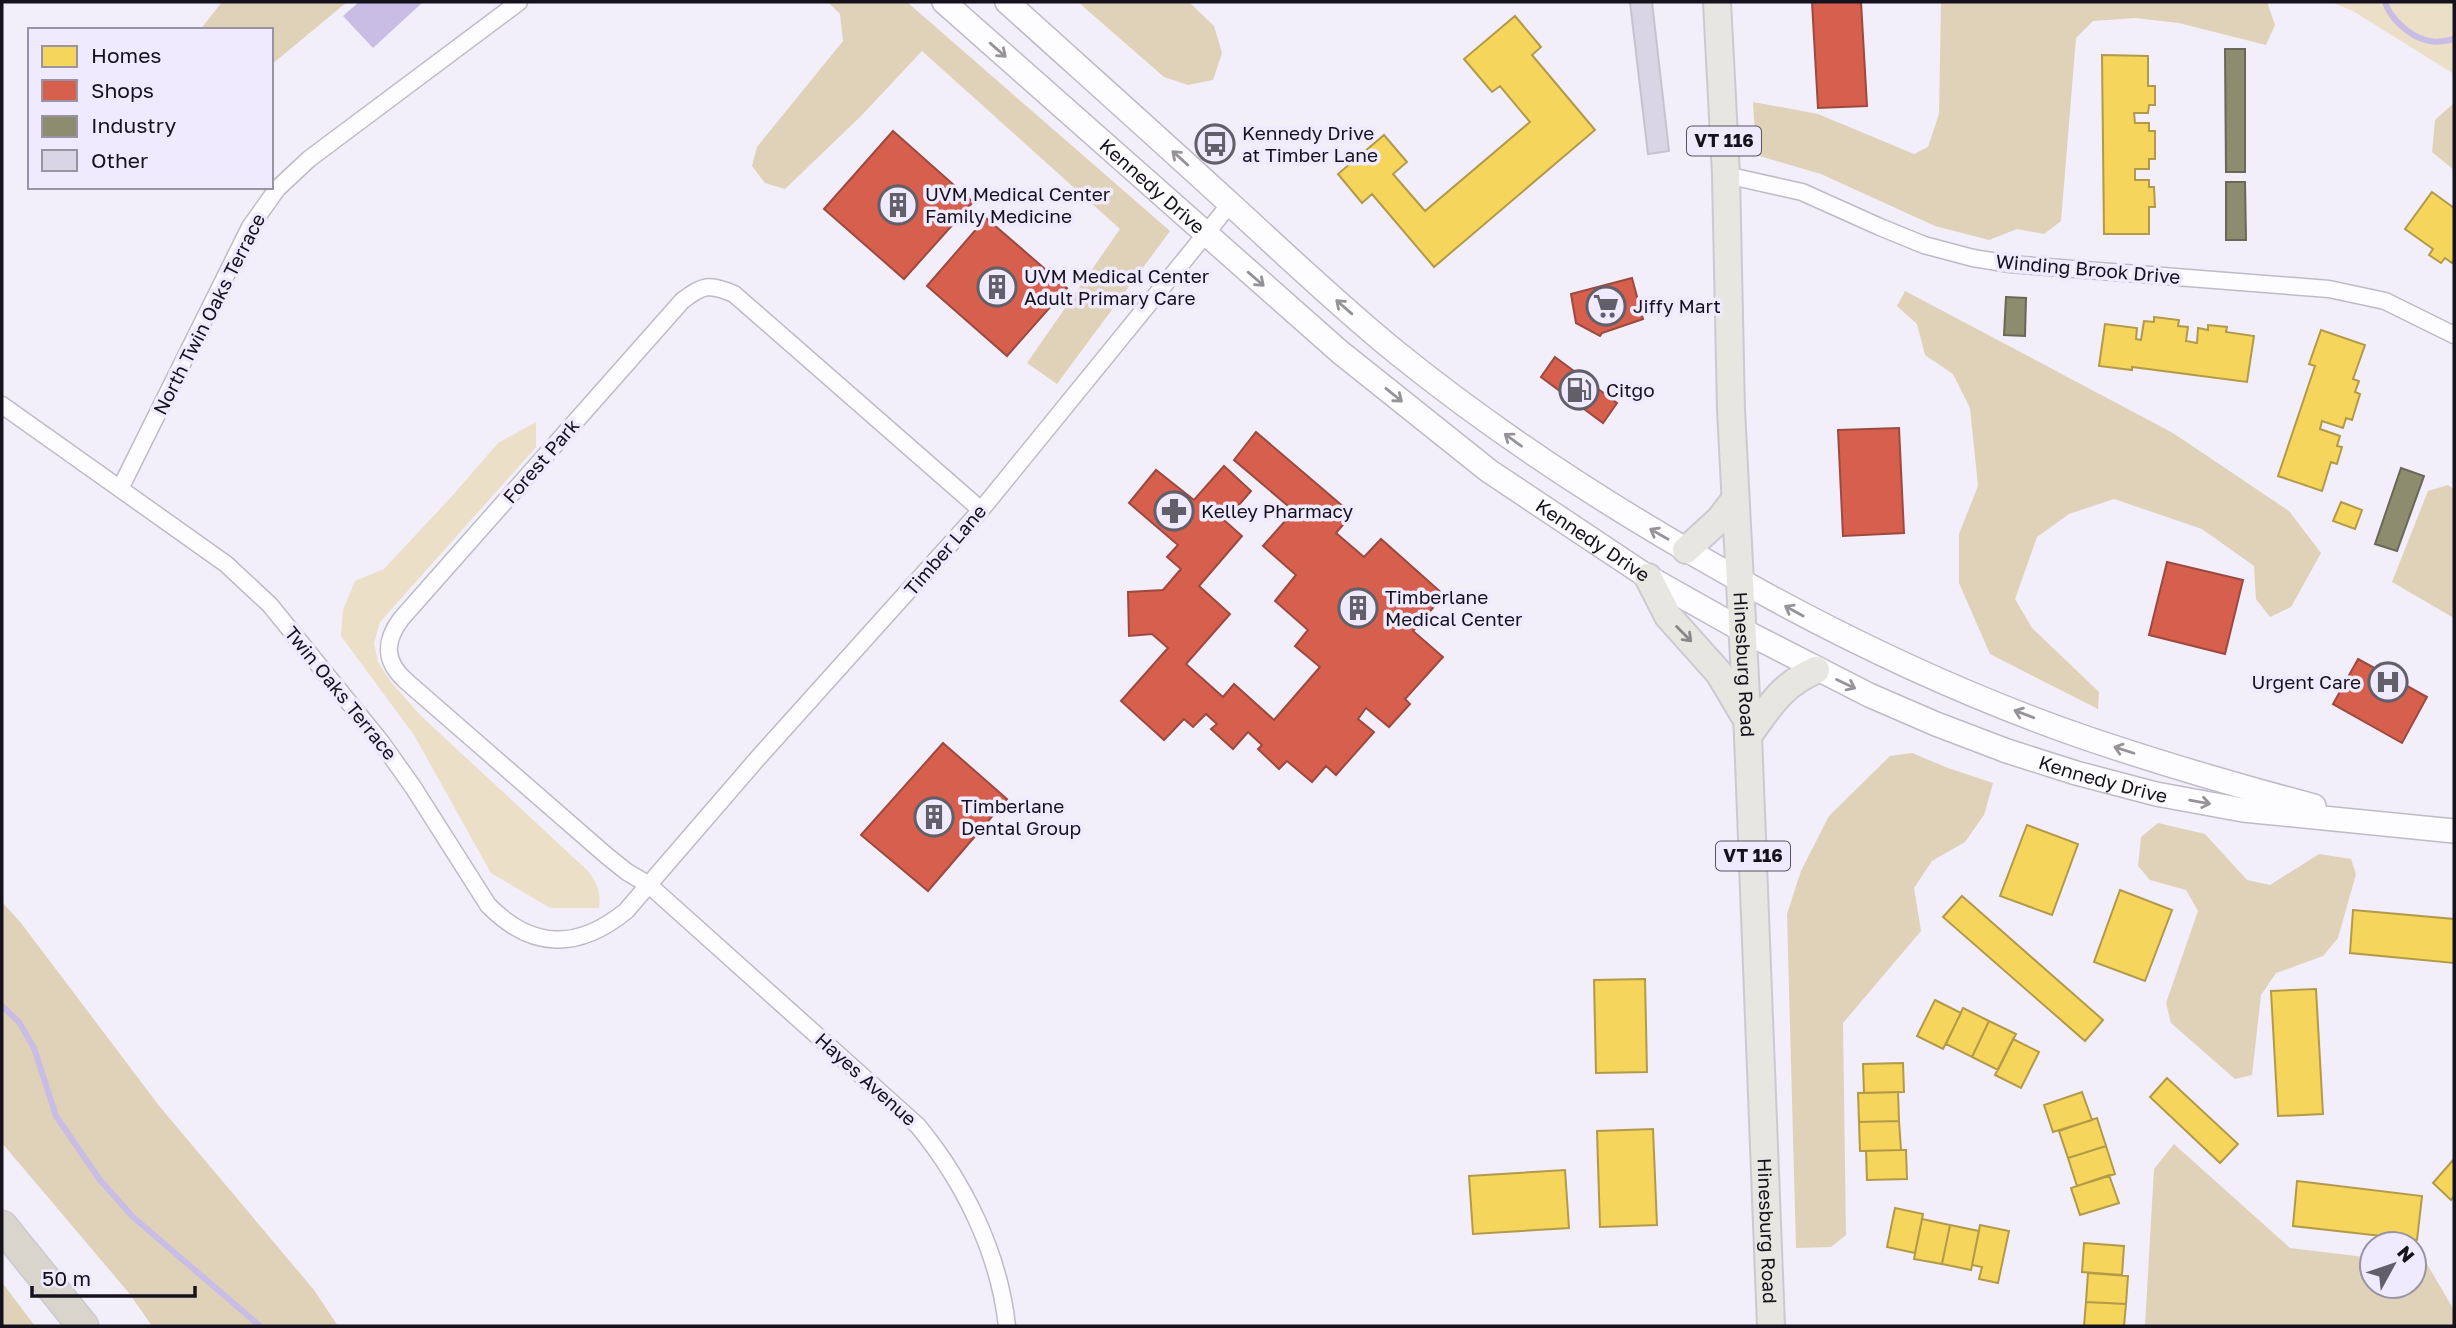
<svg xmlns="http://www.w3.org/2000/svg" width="2456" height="1328" viewBox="0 0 2456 1328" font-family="'Golos Text',sans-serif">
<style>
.green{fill:#ebdfc7}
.forest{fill:#dfd2b9}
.water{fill:#c9bde6}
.homes{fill:#f6d55c;stroke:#b39a49;stroke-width:2}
.shops{fill:#d6604d;stroke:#9c493f;stroke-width:2}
.industry{fill:#8c8c6e;stroke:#696756;stroke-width:2}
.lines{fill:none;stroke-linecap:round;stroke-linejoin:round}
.stream{stroke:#c9bde6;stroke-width:6}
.building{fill:#dad5e4;stroke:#c6c3ce;stroke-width:2}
.minor-casing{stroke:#bfbbc6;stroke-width:19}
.secondary-casing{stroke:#bfbbc6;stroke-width:26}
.primary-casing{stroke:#ccc9d0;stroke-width:30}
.motorway-casing{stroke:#ccc9d0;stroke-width:33}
.minor{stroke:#fdfcfe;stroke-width:16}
.secondary{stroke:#fdfcfe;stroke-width:23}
.primary{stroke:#e8e6e0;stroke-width:26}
.motorway{stroke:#dad5cc;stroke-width:30}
.oneway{stroke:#959399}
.oneway2{stroke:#8a8788}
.labels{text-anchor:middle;stroke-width:7;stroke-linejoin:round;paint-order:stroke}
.shield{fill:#f0eafe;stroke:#575360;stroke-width:2}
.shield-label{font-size:18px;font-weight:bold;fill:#16121d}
.poi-label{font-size:19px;fill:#16121d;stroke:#f0eafe;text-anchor:start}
.street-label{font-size:19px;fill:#16121d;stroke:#f0eafe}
</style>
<rect width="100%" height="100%" fill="#f2eefa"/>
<path class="green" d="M2331,2H2454V74L2353,11Z
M536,422V447L380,622L374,643L378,662L391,682L420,715L587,870C597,882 601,892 599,908H550L491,873L414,735L341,636L343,610L355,581L384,569L454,494L498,443Z"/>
<path class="forest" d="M222,2H347L271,65V30H200Z
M828,2H907L1170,231L1057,384L1027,363L1120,229L922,51L861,116L785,189L765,183L752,166L757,147L843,41L840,14Z
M1078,2H1189L1214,26L1222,53L1213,80L1188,85L1164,77Z
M1941,2H2267L2275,25L2266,45L2179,23L2135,18L2093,21L2076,38L2061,221L2044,234L2017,229L1989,240L1935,226L1821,174L1756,155L1753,102L1818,114L1914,154L1928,147L1939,114Z
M2454,103V170L2432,152L2435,120Z
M1905,291L2173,433L2289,511L2321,553L2291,607L2270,617L2256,599L2254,566L2202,529L2114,499L2069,514L2037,537L2015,599L2032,628L2099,692L2098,709L1990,654L1959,583V534L1978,486L1970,408L1953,374L1925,355L1917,324L1897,306Z
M2448,485L2454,489V618L2392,582L2428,491Z
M1912,753L1948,768L1993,783L1984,815L1965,842L1932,861L1914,888L1921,931L1843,1023L1846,1235L1831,1247L1796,1248L1787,914L1801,871L1829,816L1890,756Z
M2158,823L2205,834L2247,880L2270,885L2319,854L2351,859L2356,874L2338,938L2323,956L2276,973L2261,995L2252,1075L2235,1079L2171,1023L2166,1003L2198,911L2186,890L2150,880L2138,866L2141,837Z
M2,902L21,923L160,1107L314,1290L338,1326H152L129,1293L2,1143Z
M2174,1144L2290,1248L2372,1258V1286H2414V1263L2427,1264L2454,1310V1326H2145L2154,1169Z
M2,1282L4,1285L35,1326H2Z"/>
<path class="water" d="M359,2H423L373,48L343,16Z"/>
<path class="homes" d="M1515,16L1541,47L1532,55L1595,130L1434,267L1372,194L1362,203L1338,174L1384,135L1407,162L1393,174L1425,211L1530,122L1500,86L1492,92L1464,59Z
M2102,55L2148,56V86H2155V105H2149L2148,113H2134L2135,123H2149V131H2155V159H2149V169H2135V180H2149V187H2154L2155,207H2149V234H2104Z
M2432,192L2454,208V260L2452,263L2445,258L2441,263L2429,255L2433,249L2405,229Z
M2154,317L2179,320L2178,326L2188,327L2186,341L2197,343L2198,328L2208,330V325L2227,327L2226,332L2254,336L2247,382L2132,367V370L2099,366L2105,324L2137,328L2136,339L2141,340L2144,321L2154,322Z
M2321,330L2365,345L2353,379L2359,381L2355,392L2360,394L2352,420L2346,418L2343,428L2322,421L2320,429L2340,436L2337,446L2342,447L2337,464L2331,462L2322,491L2278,476L2315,366L2309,364Z
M2341,502L2362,510L2355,529L2333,521Z
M2027,825L2078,844L2052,915L2000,896Z
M2120,890L2172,910L2145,981L2094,962Z
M1962,896L2103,1020L2085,1041L1943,917Z
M2353,910L2454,919V963L2350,953Z
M1645,979L1647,1072L1596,1073L1594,980Z
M2316,989L2323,1114L2278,1116L2271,991Z
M1935,1000L1961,1013L1943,1049L1917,1036Z
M1963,1008L1989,1021L1972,1057L1946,1044Z
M1989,1021L2016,1034L1998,1070L1972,1057Z
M2013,1039L2039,1052L2021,1088L1995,1075Z
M1903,1063L1904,1092L1864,1093L1863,1064Z
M2167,1078L2238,1144L2220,1163L2150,1097Z
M1898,1092L1899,1121L1859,1122L1858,1093Z
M2082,1092L2092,1120L2053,1132L2044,1105Z
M2097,1118L2106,1146L2068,1158L2059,1131Z
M1899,1121L1901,1150L1860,1151L1859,1122Z
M1653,1129L1657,1225L1600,1227L1597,1131Z
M2106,1146L2115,1174L2077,1186L2068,1158Z
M1901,1150H1906L1907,1179L1867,1180L1866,1151Z
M2454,1159V1196L2451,1200L2433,1183Z
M1565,1170L1569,1228L1473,1234L1469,1176Z
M2109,1175L2119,1203L2080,1215L2071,1188Z
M2297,1181L2422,1196L2417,1240L2293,1226Z
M1895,1208L1923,1214L1915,1253L1887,1247Z
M1922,1219L1950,1225L1942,1264L1914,1259Z
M1950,1225L1979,1231L1971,1270L1942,1264Z
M1980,1225L2009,1231L1998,1283L1979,1279L1982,1267L1972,1265Z
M2084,1243L2124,1246L2122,1275L2082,1272Z
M2088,1273L2128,1276L2126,1304L2086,1302Z
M2086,1302L2126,1304L2124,1326H2084Z"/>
<path class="shops" d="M1812,2H1861L1867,106L1818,108Z
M893,131L973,202L904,279L824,209Z
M986,218L1067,288L1007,356L927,286Z
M1632,278L1643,319L1602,333L1600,336L1576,323L1571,294Z
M1555,357L1617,403L1603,423L1541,377Z
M1899,428L1904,533L1843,536L1838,430Z
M1256,432L1352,514L1336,533L1364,557L1381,539L1444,595L1413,631L1443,657L1405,699L1410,704L1389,727L1366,708L1358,719L1374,732L1336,775L1326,766L1312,782L1287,761L1279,769L1258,749L1262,745L1248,732L1233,749L1211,729L1217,724L1206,714L1193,727L1184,719L1164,740L1121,701L1168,648L1152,634L1129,636L1128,592L1163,590L1181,569L1167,557L1178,545L1129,503L1156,470L1194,500L1224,466L1251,491L1225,521L1242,536L1199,586L1230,614L1186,664L1223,697L1234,684L1274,720L1320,667L1295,646L1308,630L1275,601L1296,575L1263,546L1294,511L1234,460Z
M2167,562L2243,580L2225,654L2149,635Z
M2358,659L2427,697L2402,743L2333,704Z
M943,743L1007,799L928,891L861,835Z"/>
<path class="industry" d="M2225,49H2245V172H2226Z
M2226,182H2245L2246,240H2226Z
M2006,297L2026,298L2025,336L2004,335Z
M2401,468L2424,476L2397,551L2375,544Z"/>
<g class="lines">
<path class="stream" d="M2385,2C2390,18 2409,36 2426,40C2433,43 2446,41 2454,39
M2,1006L19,1022L34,1048L56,1116L100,1180L133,1217L260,1326"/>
</g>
<path class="building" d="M1630,2H1652L1669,151L1648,154Z"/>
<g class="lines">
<g class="minor-casing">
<path id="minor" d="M1726,175L1802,192L1880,227L1924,245L1973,258L2010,264L2329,289L2385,301L2454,335
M2,405L226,564L270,605L381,742L413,787L488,905C532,950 578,950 626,911L758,758L981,510L1230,204
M120,489L250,227L277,189L309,159L519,2
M981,510L734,294C710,283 702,285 682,301L401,619C384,642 384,661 406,681L607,856L627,872L649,885L918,1126C964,1182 999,1253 1007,1326"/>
</g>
<g class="secondary-casing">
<g id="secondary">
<path id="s1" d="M944,2L1340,352L1489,471L1648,577L1742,630L1869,695L1936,724L2007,751L2076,773L2156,794L2243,810L2454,831"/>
<path d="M1007,2C1080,68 1154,134 1227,201C1283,252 1337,304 1396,352C1495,432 1602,502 1713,565C1833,634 1958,694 2089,739C2163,764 2238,786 2314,806"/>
</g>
</g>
<g class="primary-casing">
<g id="primary">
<path id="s2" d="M1717,2L1726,175L1731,410L1748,736L1771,1326"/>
<path d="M1686,550L1720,519L1735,499"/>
<path d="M1648,577L1668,616L1719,673L1744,715"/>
<path d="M1748,736C1770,706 1781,685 1816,670"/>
</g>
</g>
<g class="motorway-casing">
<path id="motorway" d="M2,1226L83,1326"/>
</g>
<use href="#minor" class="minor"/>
<use href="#secondary" class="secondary"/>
<use href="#primary" class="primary"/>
<use href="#motorway" class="motorway"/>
</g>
<defs><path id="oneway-shaft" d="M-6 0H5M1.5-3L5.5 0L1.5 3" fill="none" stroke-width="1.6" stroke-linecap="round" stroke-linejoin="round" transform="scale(1.75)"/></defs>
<g class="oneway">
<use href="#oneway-shaft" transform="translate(998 50) rotate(41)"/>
<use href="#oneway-shaft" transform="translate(1180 158) rotate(-138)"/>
<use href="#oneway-shaft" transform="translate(1256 279) rotate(41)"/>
<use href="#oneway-shaft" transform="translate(1344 307) rotate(-139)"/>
<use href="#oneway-shaft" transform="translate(1394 395) rotate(39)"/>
<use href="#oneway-shaft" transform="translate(1513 440) rotate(-144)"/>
<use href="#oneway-shaft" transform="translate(1659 534) rotate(-150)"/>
<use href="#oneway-shaft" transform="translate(1794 611) rotate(-151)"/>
<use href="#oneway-shaft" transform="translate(1846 684) rotate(26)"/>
<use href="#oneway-shaft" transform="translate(2024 714) rotate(-159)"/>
<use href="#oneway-shaft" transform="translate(2124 750) rotate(-162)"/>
<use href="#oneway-shaft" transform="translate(2200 802) rotate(10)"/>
</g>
<use class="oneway2" href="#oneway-shaft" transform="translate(1684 634) rotate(45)"/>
<defs>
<g id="bus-ring" transform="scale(2.0125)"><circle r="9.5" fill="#f0eafe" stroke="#635f6a" stroke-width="1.5"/><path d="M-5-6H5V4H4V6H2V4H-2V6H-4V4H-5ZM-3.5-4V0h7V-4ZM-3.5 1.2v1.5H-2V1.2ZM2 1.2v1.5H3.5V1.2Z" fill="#635f6a"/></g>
<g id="building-ring" transform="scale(2.0125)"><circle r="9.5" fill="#f0eafe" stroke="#635f6a" stroke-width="1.5"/><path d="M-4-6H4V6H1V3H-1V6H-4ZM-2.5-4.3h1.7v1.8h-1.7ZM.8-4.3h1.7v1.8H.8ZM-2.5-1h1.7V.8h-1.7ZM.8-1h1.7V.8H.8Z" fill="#635f6a"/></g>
<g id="supermarket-ring" transform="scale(2.0125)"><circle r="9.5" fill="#f0eafe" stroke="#635f6a" stroke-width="1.5"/><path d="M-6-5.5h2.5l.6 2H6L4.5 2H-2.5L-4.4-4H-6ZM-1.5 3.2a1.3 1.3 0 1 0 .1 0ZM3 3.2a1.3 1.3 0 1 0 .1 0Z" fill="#635f6a"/></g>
<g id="fuel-ring" transform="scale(2.0125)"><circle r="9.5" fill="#f0eafe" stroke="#635f6a" stroke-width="1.5"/><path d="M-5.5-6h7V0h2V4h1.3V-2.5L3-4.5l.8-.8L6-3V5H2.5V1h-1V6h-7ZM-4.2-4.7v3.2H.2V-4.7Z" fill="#635f6a"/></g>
<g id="pharmacy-ring" transform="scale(2.0125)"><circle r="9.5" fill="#f0eafe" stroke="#635f6a" stroke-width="1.5"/><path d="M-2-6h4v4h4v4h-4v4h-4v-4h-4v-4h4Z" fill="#635f6a"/></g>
<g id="hospital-ring" transform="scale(2.0125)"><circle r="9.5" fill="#f0eafe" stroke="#635f6a" stroke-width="1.5"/><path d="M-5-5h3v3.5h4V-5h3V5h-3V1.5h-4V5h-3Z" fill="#635f6a"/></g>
</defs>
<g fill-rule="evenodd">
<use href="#bus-ring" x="1215" y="144"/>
<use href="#building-ring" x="898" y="205"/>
<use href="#building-ring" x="997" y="287"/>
<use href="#supermarket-ring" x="1606" y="306"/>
<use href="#fuel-ring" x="1579" y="390"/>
<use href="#pharmacy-ring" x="1174" y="511"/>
<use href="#building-ring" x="1358" y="608"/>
<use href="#hospital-ring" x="2388" y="682"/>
<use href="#building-ring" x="934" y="817"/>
</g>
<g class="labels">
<g class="shield">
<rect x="1687" y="126.5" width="74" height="29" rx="5"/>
<rect x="1716" y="841.5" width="74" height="29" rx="5"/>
</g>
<g class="shield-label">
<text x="1724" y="147">VT 116</text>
<text x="1753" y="862">VT 116</text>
</g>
<g class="poi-label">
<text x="1242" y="140">Kennedy Drive<tspan x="1242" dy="22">at Timber Lane</tspan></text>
<text x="925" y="201">UVM Medical Center<tspan x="925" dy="22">Family Medicine</tspan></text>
<text x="1024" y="283">UVM Medical Center<tspan x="1024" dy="22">Adult Primary Care</tspan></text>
<text x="1633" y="313">Jiffy Mart</text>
<text x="1606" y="397">Citgo</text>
<text x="1201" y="518">Kelley Pharmacy</text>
<text x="1385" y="604">Timberlane<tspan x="1385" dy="22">Medical Center</tspan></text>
<text x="2361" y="689" text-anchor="end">Urgent Care</text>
<text x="961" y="813">Timberlane<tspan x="961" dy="22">Dental Group</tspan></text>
</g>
<g class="street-label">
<text dy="7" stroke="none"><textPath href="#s1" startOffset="278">Kennedy Drive</textPath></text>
<text transform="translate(2088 269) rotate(5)" y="7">Winding Brook Drive</text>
<text transform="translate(209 314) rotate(-63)" y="7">North Twin Oaks Terrace</text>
<text transform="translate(541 461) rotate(-49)" y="7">Forest Park</text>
<text dy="7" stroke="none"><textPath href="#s1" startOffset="844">Kennedy Drive</textPath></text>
<text transform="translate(945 550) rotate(-49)" y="7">Timber Lane</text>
<text dy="7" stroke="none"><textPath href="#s2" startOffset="663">Hinesburg Road</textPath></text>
<text transform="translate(341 693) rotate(51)" y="7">Twin Oaks Terrace</text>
<text dy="7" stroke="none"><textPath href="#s1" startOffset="1410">Kennedy Drive</textPath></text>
<text transform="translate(866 1079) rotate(42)" y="7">Hayes Avenue</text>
<text dy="7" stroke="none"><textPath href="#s2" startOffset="1230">Hinesburg Road</textPath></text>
</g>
</g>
<rect width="2456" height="1328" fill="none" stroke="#16121d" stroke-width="7"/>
<rect x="28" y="28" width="245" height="161" fill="#f0eafe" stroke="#9994a4" stroke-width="2"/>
<rect x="42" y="46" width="35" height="21" fill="#f6d55c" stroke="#9994a4" stroke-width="2"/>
<text x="91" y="63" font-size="21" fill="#16121d">Homes</text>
<rect x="42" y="80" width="35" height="21" fill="#d6604d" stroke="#9994a4" stroke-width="2"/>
<text x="91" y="98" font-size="21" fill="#16121d">Shops</text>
<rect x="42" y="116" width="35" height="21" fill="#8c8c6e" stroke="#9994a4" stroke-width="2"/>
<text x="91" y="133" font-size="21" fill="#16121d">Industry</text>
<rect x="42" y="150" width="35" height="21" fill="#dad5e4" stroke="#9994a4" stroke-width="2"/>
<text x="91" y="168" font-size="21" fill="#16121d">Other</text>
<g transform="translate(2393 1265) rotate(50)"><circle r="33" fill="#f0eafe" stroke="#9994a4" stroke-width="2"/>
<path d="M0-5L12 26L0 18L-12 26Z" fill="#635f6a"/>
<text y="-10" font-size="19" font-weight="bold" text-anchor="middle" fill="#16121d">N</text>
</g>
<path d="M32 1286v10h163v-10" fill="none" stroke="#16121d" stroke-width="3.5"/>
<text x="42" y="1286" font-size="21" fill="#16121d" stroke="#f0eafe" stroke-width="5" paint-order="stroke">50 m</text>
</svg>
